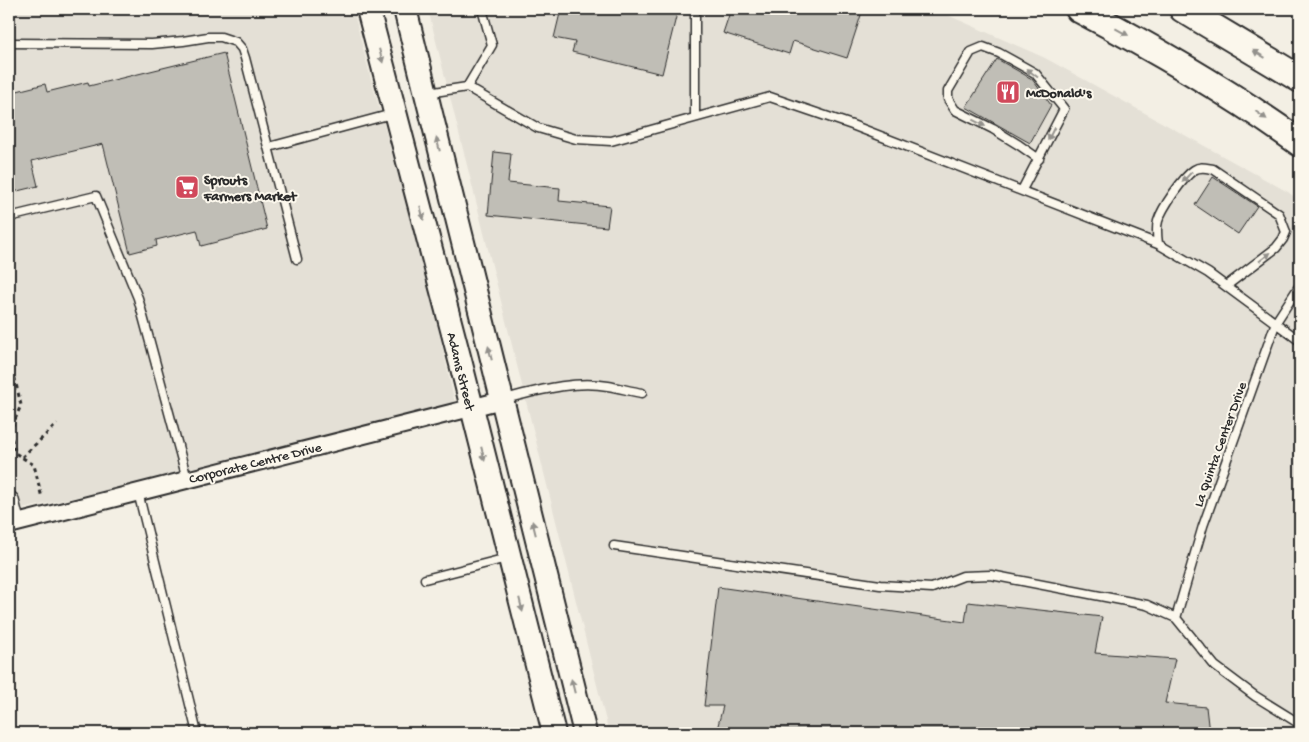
<svg xmlns="http://www.w3.org/2000/svg" width="1309" height="742" viewBox="0 0 1309 742" font-family="'Gochi Hand',sans-serif">
<style>
.built{fill:#e4e0d6}
.building{fill:#c0beb6;stroke:#2b2b2b}
.lines{fill:none;stroke-linecap:round;stroke-linejoin:round}
.lane-casing{stroke:#2b2b2b;stroke-width:11}
.street-casing{stroke:#2b2b2b;stroke-width:20}
.secondary-casing{stroke:#2b2b2b;stroke-width:26}
.primary-casing{stroke:#2b2b2b;stroke-width:30}
.path{stroke:#2b2b2b;stroke-width:3;stroke-dasharray:4 4;stroke-linecap:butt}
.lane{stroke:#fbf7ec;stroke-width:8}
.street{stroke:#fbf7ec;stroke-width:16}
.secondary{stroke:#fbf7ec;stroke-width:22}
.primary{stroke:#fbf7ec;stroke-width:26}
.oneway{fill:#93918c}
.labels{text-anchor:middle;stroke-width:4;stroke-linejoin:round;paint-order:stroke}
.poi-label{font-size:14px;font-weight:bold;fill:#2b2b2b;stroke:#fbf7ec;text-anchor:start}
.street-label{font-size:14px;fill:#2b2b2b;stroke:#fbf7ec}
</style>
<rect width="100%" height="100%" fill="#f3efe4"/>
<filter id="ink" filterUnits="userSpaceOnUse"><feTurbulence type="fractalNoise" baseFrequency=".02" numOctaves="2"/><feDisplacementMap in="SourceGraphic" scale="10" xChannelSelector="R" yChannelSelector="G"/><feConvolveMatrix kernelMatrix="1 2 1 2 8 2 1 2 1" color-interpolation-filters="sRGB"/></filter>
<g filter="url(#ink)">
<path class="built" d="M9,9H353L371,79L425,269L457,412L9,512Z
M428,9H934L1045,58L1288,192L1300,201V733H609Z"/>
<path class="building" d="M561,9H678L662,74L572,52L575,42L554,38Z
M731,9H863L847,58L793,41L789,54L723,33Z
M224,53L267,229L201,246L197,230L156,240L157,246L130,253L103,144L32,161L38,186L9,193V93L45,84L47,92L88,82L89,86Z
M997,59L1032,79L1051,105L1030,143L966,107Z
M494,152L511,154L508,183L560,188L559,201L610,206L607,227L488,215Z
M1213,177L1257,206L1238,234L1195,205Z
M718,587L965,622L968,602L1102,617L1095,653L1175,659L1165,703L1206,707L1209,733H716L723,706H704Z"/>
<g class="lines">
<g class="lane-casing">
<path id="lane" d="M695,9V117
M9,43L152,44L183,41L208,37H221L236,42L242,49L245,58L297,259
M467,87L492,45L482,9
M428,93L467,87L538,128L576,139L611,141L770,97L852,125L1158,244L1208,273L1300,341
M269,147L392,114
M1022,190L1064,109L1035,73L999,53L983,47L971,52L948,91V99L955,110L993,129L1019,145L1039,159
M9,217L96,196L138,298L187,479
M1158,244C1157,236 1156,228 1158,221C1162,208 1183,177 1194,170C1200,166 1206,168 1213,169L1279,214L1286,232L1283,239L1276,248L1226,286
M504,399C537,391 573,380 608,386C619,388 631,391 642,393
M138,492L197,733
M9,494L14,498L20,522
M614,546L880,585L932,588L963,576L991,575L1147,605L1176,618L1215,666L1255,696L1300,724
M425,579L507,558
M1176,618L1203,526L1276,322L1300,285"/>
</g>
<g class="street-casing">
<path id="street" d="M9,525L502,400"/>
</g>
<g class="secondary-casing">
<path id="secondary" d="M368,9L461,364L554,733
M405,9L585,733"/>
</g>
<g class="primary-casing">
<path id="primary" d="M1079,9C1155,49 1230,92 1300,143
M1183,9L1300,79"/>
</g>
<path class="path" d="M9,354L21,405L10,432L15,453L34,465L42,498
M22,457L57,424"/>
<use href="#lane" class="lane"/>
<use href="#street" class="street"/>
<use href="#secondary" class="secondary"/>
<use href="#primary" class="primary"/>
</g>
<defs><path id="oneway-solid" d="M-6-.8H1V-3.2L6.5 0L1 3.2V.8H-6Z" transform="scale(1.25)"/></defs>
<g class="oneway">
<use href="#oneway-solid" transform="translate(1122 32) rotate(28)"/>
<use href="#oneway-solid" transform="translate(1259 54) rotate(-149)"/>
<use href="#oneway-solid" transform="translate(381 56) rotate(75)"/>
<use href="#oneway-solid" transform="translate(1032 73) rotate(-143)"/>
<use href="#oneway-solid" transform="translate(1261 115) rotate(35)"/>
<use href="#oneway-solid" transform="translate(979 123) rotate(27)"/>
<use href="#oneway-solid" transform="translate(1051 134) rotate(117)"/>
<use href="#oneway-solid" transform="translate(438 144) rotate(-104)"/>
<use href="#oneway-solid" transform="translate(1187 177) rotate(133)"/>
<use href="#oneway-solid" transform="translate(422 213) rotate(76)"/>
<use href="#oneway-solid" transform="translate(1265 257) rotate(-37)"/>
<use href="#oneway-solid" transform="translate(490 353) rotate(-104)"/>
<use href="#oneway-solid" transform="translate(483 454) rotate(76)"/>
<use href="#oneway-solid" transform="translate(534 528) rotate(-104)"/>
<use href="#oneway-solid" transform="translate(521 605) rotate(76)"/>
<use href="#oneway-solid" transform="translate(573 686) rotate(-104)"/>
</g>
</g>
<defs>
<g id="restaurant-square" transform="scale(1.25)"><rect x="-9" y="-9" width="18" height="18" rx="4" fill="#d1495b" stroke="#fbf7ec"/><path d="M-5-6h1v4h1v-4h1v4h1v-4h1v5L-1.5 .5V6h-2V.5L-5-1ZM5-6V6H3V1.5H1.5Q1.5-4 5-6Z" fill="#fff"/></g>
<g id="supermarket-square" transform="scale(1.25)"><rect x="-9" y="-9" width="18" height="18" rx="4" fill="#d1495b" stroke="#fbf7ec"/><path d="M-6-5.5h2.5l.6 2H6L4.5 2H-2.5L-4.4-4H-6ZM-1.5 3.2a1.3 1.3 0 1 0 .1 0ZM3 3.2a1.3 1.3 0 1 0 .1 0Z" fill="#fff"/></g>
</defs>
<g fill-rule="evenodd">
<use href="#restaurant-square" x="1008" y="92"/>
<use href="#supermarket-square" x="187" y="187"/>
</g>
<g class="labels">
<g class="poi-label">
<text x="1026" y="97">McDonald's</text>
<text x="204" y="184">Sprouts<tspan x="204" dy="16">Farmers Market</tspan></text>
</g>
<g class="street-label">
<text transform="translate(462 371) rotate(76)" y="5">Adams Street</text>
<text transform="translate(1219 444) rotate(-70)" y="5">La Quinta Center Drive</text>
<text transform="translate(255 462) rotate(-14)" y="5">Corporate Centre Drive</text>
</g>
</g>
<rect width="1309" height="742" fill="none" stroke="#fbf7ec" stroke-width="30"/>
<rect x="15" y="15" width="1279" height="712" fill="none" stroke="#2b2b2b" stroke-width="2" filter="url(#ink)"/>
</svg>
